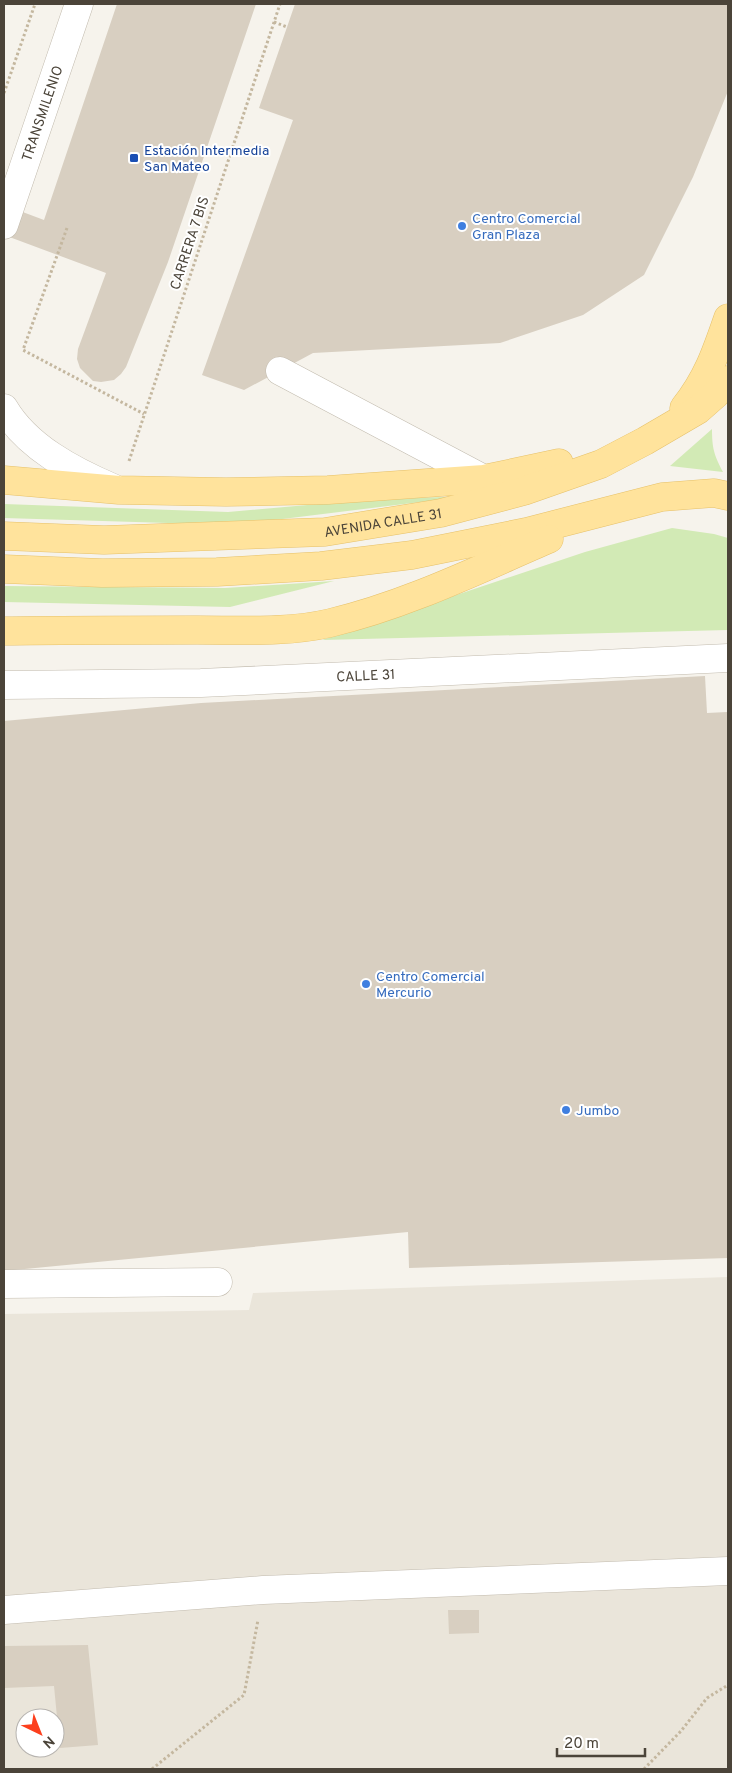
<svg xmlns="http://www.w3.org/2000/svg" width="732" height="1773" viewBox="0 0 732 1773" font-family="Overpass,sans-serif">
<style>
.residential{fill:#eae5da;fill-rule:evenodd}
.green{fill:#d2eab5}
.building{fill:#d8cfc1}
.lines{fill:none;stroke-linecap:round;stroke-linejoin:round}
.minor-casing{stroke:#c2bbae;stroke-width:29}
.major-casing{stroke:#e6c16a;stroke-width:29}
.path{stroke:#c4b79f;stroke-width:3;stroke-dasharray:2.5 2.5;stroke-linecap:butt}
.minor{stroke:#fff;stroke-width:28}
.major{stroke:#ffe39c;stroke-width:28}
.transit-dot{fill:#1a4fb4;stroke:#fff;stroke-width:2}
.shop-dot{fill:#3f7fe0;stroke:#fff;stroke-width:2}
.labels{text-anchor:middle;stroke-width:4;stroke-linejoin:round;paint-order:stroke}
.street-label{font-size:14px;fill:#4b4439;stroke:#fff}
.transit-label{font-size:14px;fill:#164399;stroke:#fff;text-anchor:start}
.shop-label{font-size:14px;fill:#366cbe;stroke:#fff;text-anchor:start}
</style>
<rect width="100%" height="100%" fill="#f6f3ec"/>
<path class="residential" d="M728,1277V1769H4V1314L249,1310L253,1293ZM25,1718H55V1748H25Z"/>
<path class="green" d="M712,429C712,448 714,455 723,472L670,466Z
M469,496L234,525L4,518V504L228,512L363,500Z
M672,528L714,534L728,538V630L322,640L585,552Z
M334,581L230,607L4,602V586L225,588Z"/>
<path class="building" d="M117,4H256L168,262L126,367L121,374L114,380L101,382L93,381L80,368L77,359L78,349L106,273L4,235V205L44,220Z
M295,4H728V91L693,177L644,275L583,315L500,343L313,353L244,390L202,375L293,120L259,108Z
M705,676L707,713L727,712L728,735V1258L409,1268L408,1232L4,1271V721L201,703Z
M448,1610H479V1633L449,1634Z
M88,1645L98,1745L60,1748L54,1686L4,1688V1646Z"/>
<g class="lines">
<g class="minor-casing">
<g id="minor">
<path id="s1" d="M4,225L79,4"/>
<path d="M280,371L484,479"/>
<path d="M4,408C27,447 73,471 113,488"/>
<path id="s2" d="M4,685L201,683L728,658"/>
<path d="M4,1284L218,1282"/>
<path d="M4,1610L263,1590L728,1571"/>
</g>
</g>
<g class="major-casing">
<g id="major">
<path d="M684,408C707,379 716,353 728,318"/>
<path d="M4,480L119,490L226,492L328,490L484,479L559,463"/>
<path id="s3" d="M4,536L104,540L325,532L441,513L524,491L601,464L645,441L698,410L715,395L728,380"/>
<path d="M4,569L102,573L217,572L321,566L412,555L526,532L662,497L714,493L728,496"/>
<path d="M4,631C68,630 133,630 197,630C241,630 287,633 330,623C406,605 477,570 549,539"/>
</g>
</g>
<path class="path" d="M274,22L287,27
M4,93L35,4
M67,228L23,350L144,414
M129,461L280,4
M152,1769L244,1695L258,1620
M644,1769L681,1731L707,1698L728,1685"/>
<use href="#minor" class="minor"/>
<use href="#major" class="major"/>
</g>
<rect class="transit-dot" x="129" y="153" width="10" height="10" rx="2.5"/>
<g class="shop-dot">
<circle cx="462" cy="226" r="5"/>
<circle cx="366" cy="984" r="5"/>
<circle cx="566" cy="1110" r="5"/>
</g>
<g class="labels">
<g class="street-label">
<text dy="5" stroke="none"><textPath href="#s1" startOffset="118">TRANSMILENIO</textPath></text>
<text transform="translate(189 243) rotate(-72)" y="5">CARRERA 7 BIS</text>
<text dy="5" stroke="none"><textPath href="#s3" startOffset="380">AVENIDA CALLE 31</textPath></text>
<text dy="5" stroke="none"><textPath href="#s2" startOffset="362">CALLE 31</textPath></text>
</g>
<g class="transit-label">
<text x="144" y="155">Estación Intermedia<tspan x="144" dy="16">San Mateo</tspan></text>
</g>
<g class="shop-label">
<text x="472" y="223">Centro Comercial<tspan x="472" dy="16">Gran Plaza</tspan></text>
<text x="376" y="981">Centro Comercial<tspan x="376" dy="16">Mercurio</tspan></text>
<text x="576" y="1115">Jumbo</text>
</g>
</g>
<rect width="732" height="1773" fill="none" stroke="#4b4439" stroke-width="10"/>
<g transform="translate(40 1733) rotate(137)"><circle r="24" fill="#ffffff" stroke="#b7b4b0"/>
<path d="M0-4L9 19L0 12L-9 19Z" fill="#fc3f1d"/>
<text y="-8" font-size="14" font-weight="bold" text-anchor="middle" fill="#4b4439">N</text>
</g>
<path d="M557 1748v8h88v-8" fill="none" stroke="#4b4439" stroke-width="2.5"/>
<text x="564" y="1748" font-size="15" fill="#4b4439" stroke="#ffffff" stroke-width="4" paint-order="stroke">20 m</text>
</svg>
